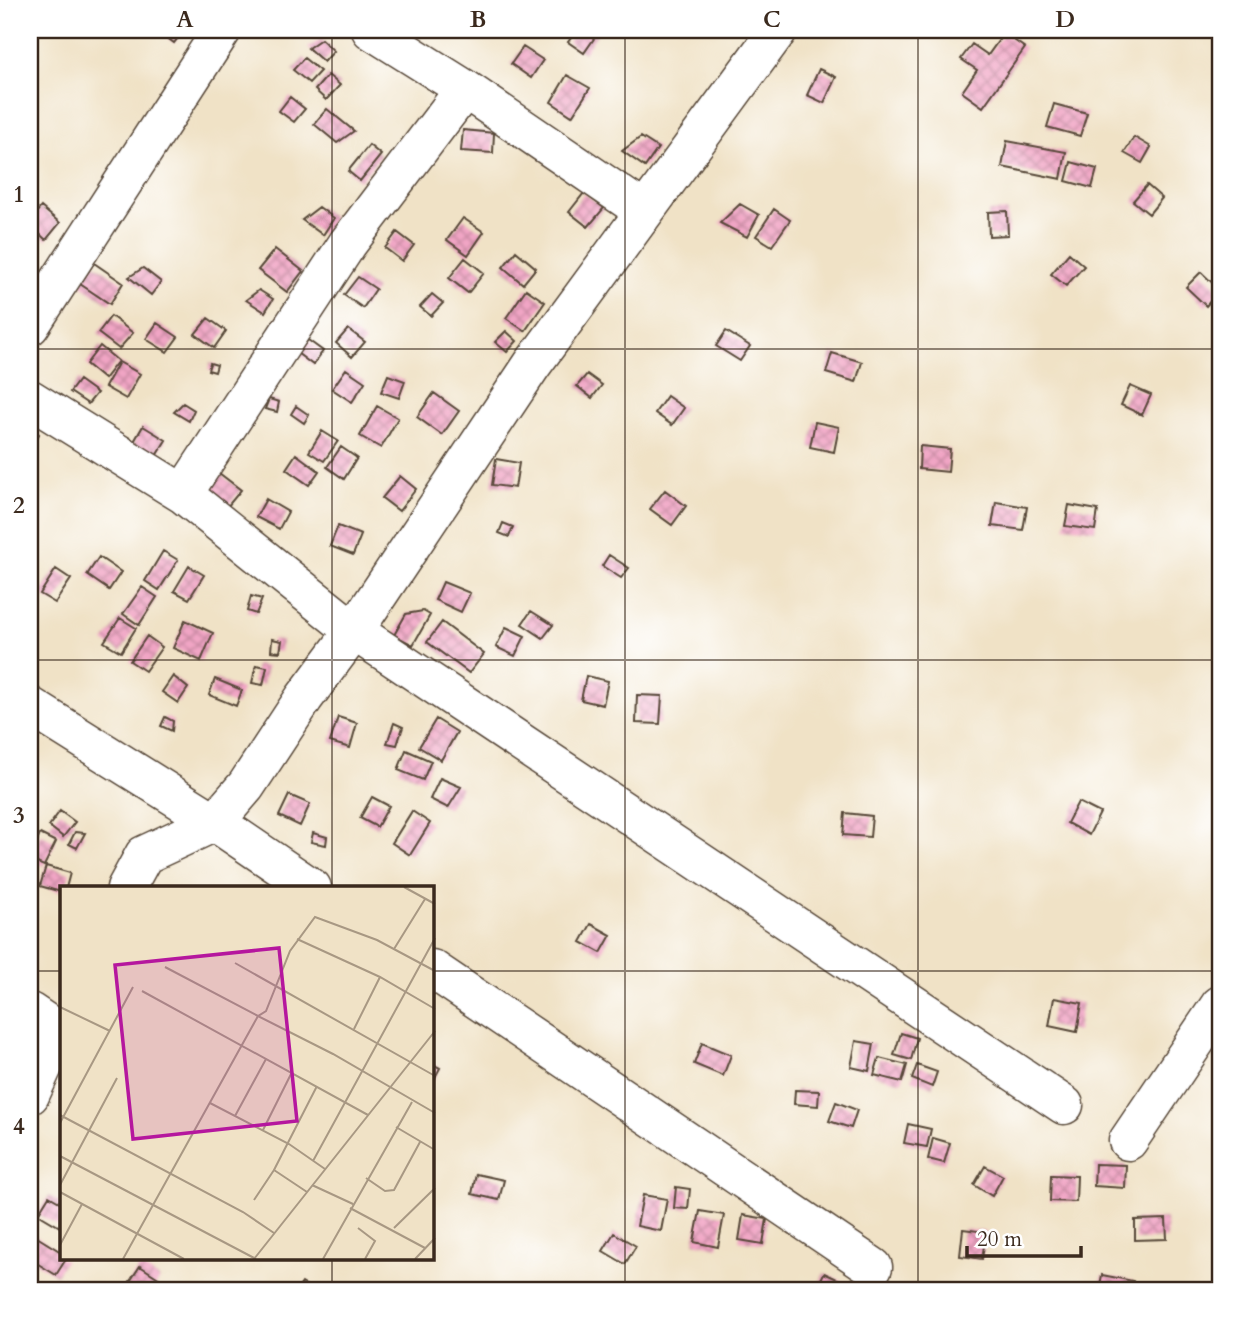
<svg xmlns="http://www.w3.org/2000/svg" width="1250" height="1320" viewBox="0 0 1250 1320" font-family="Cardo,serif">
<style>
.building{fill:url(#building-cross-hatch)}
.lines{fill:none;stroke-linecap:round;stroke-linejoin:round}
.minor-casing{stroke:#564637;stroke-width:41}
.minor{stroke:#fff;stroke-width:38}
.grid{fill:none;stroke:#3b2a1e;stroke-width:2;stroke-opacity:0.55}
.inset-road{fill:none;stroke:#a89883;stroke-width:2}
.view{fill:#b5179e;fill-opacity:0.15;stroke:#b5179e;stroke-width:3.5}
.inset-edge{fill:none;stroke:#3b2a1e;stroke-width:3.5}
.neatline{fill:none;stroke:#3b2a1e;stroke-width:2.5}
.grid-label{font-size:23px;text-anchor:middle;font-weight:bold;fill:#3b2a1e}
</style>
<defs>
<pattern id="building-cross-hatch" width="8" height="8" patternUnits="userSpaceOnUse" patternTransform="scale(1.75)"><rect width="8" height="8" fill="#f1a5c5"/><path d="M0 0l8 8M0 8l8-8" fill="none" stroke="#c4879f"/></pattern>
</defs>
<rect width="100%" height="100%" fill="#fff"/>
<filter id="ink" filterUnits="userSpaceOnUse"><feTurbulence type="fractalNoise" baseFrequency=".0143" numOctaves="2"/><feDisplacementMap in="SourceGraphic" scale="14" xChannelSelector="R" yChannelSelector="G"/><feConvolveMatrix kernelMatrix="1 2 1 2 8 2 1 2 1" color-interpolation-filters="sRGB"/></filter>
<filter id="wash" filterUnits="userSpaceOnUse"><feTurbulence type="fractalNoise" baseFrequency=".00686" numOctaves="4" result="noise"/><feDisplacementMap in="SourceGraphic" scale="28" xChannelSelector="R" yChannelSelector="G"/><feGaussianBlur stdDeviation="1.57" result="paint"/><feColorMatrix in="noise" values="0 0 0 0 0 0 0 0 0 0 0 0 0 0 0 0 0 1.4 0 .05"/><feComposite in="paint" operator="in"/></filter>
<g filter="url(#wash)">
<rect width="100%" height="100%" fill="#f0e2c6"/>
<g id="blocks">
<path class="building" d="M157,30H184L174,43Z
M577,30H600L584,53L568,42Z
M1004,33L1025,48L983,107L962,92L977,70L961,59L972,44L988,55Z
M321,39L334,51L324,62L308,48Z
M523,47L543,60L531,78L511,64Z
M304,58L320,71L309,83L293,70Z
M819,69L836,77L824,103L807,95Z
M328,75L340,85L326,100L315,90Z
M567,75L590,88L572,116L551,102Z
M290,97L305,109L294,122L279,111Z
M1054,104L1087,113L1080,136L1047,127Z
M327,109L354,131L337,143L314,124Z
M463,130L494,133L493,153L461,151Z
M30,136L39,141L30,158Z
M641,137L658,148L645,167L622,151Z
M1134,137L1151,147L1142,163L1124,153Z
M1007,141L1066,152L1061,179L1002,167Z
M369,145L381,155L360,181L348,171Z
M1071,162L1097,169L1092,188L1066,181Z
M1147,185L1162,198L1149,214L1133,201Z
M584,193L604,208L588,227L569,212Z
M740,204L759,215L747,237L720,223Z
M41,207L60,223L46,240L30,225V220Z
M319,207L334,218L323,235L302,220Z
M774,209L790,220L772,246L756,236Z
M1007,211L1008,235L989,236L988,212Z
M463,218L484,232L468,255L447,240Z
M397,232L414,245L402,261L385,248Z
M275,249L303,271L287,292L258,270Z
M516,251L536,268L523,284L503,267Z
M1069,253L1084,266L1066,286L1051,274Z
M465,258L484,273L468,293L449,278Z
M94,263L123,283L110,304L80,284Z
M143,268L161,282L151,295L129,277Z
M1201,272L1220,290L1206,306L1186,287Z
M358,277L376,289L363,308L344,295Z
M526,289L545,302L525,331L506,318Z
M259,290L273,299L265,312L246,300Z
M432,294L443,303L431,316L420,307Z
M111,316L133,333L119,349L98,333Z
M208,318L226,331L214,348L195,334Z
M157,323L178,337L167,352L146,339Z
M348,329L365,342L352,357L336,343Z
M506,331L517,341L507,352L495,342Z
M726,331L750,346L740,361L716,346Z
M308,340L323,351L313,365L297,353Z
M100,346L118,361L104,379L86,364Z
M832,353L862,362L856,382L826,373Z
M119,362L140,374L126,399L105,387Z
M210,363L217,365L215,372L208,370Z
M346,369L365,382L352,402L332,389Z
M587,374L602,385L592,398L577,386Z
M388,375L405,381L399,398L381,392Z
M79,380L97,393L88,404L70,392Z
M1130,386L1151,395L1142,415L1121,405Z
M434,393L459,411L442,435L417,417Z
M667,396L684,408L672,425L655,413Z
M269,399L279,402L277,412L265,409Z
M183,403L194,410L189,421L174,412Z
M296,406L309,415L304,423L291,414Z
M377,406L398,418L381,448L360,436Z
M815,422L839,427L834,452L810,447Z
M143,426L166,440L154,459L132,445Z
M30,428L39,434L30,450Z
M322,431L338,441L324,461L309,452Z
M920,446L950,449L948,472L919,469Z
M341,447L357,458L344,479L327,467Z
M296,454L319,471L309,485L286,469Z
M496,459L519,463L515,488L492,485Z
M219,473L241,490L227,507L206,490Z
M400,476L416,489L399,511L382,498Z
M665,490L686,506L672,525L650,509Z
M266,499L288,512L279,529L256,517Z
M996,502L1027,507L1023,530L992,526Z
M1069,505L1098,510L1095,530L1065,526Z
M503,523L513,527L509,537L499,533Z
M338,526L361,535L353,555L330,546Z
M163,551L178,560L159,590L145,581Z
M609,555L629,568L621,578L602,566Z
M99,557L121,572L109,590L87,575Z
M189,566L204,575L189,599L174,591Z
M56,569L71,579L55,603L40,594Z
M443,582L470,593L461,612L435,600Z
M142,587L157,597L139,625L123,614Z
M251,596L262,599L256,614L247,611Z
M423,611L430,615L413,645L394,635L406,614Z
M531,611L553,625L543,638L522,624Z
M120,618L136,628L121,652L104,642Z
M185,620L213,633L201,661L173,648Z
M442,622L484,654L469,673L427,642Z
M506,627L525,636L515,656L496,647Z
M147,636L162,647L145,671L130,661Z
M272,639L282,641L280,652L271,651Z
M256,665L267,667L263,685L252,683Z
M173,676L188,688L178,703L162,692Z
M586,676L608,681L603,705L581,700Z
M215,679L242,690L236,706L209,695Z
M637,695L662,696L660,724L636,723Z
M165,717L173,721L172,731L161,726Z
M338,717L357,723L350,748L330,742Z
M436,719L457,732L441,760L419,747Z
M394,723L403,727L397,745L387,743Z
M406,750L431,761L423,780L398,770Z
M440,778L461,787L448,808L430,799Z
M289,795L310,804L300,826L279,816Z
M372,797L389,806L377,827L360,818Z
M1078,802L1100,813L1089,835L1067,823Z
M60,811L75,822L63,837L49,826Z
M412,811L430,823L410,855L392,843Z
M845,813L872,816L870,837L843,835Z
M75,832L85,833L77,848L69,844Z
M313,833L327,837L326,845L311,842Z
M40,834L56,842L44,866L30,860Z
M46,866L70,873L66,888H61V892L40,886Z
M591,924L611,935L601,953L581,942Z
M1054,998L1082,1003L1077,1032L1049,1026Z
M901,1033L917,1038L911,1060L894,1055Z
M856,1041L874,1044L869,1071L851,1067Z
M702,1043L731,1055L723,1076L694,1064Z
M879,1058L907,1065L902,1082L874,1075Z
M432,1064L440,1068L432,1083Z
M917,1065L937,1072L932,1087L912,1079Z
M795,1090L819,1091L818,1106L794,1104Z
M836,1102L857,1110L851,1128L829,1121Z
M908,1124L931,1129L927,1147L904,1143Z
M933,1138L950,1143L944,1163L928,1159Z
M1095,1164L1126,1165L1125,1188L1094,1186Z
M985,1166L1003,1176L992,1196L974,1185Z
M476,1174L504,1180L499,1200L472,1194Z
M1051,1175L1077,1176L1076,1202L1050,1201Z
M676,1187L690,1189L688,1209L674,1208Z
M643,1195L667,1199L661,1231L637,1226Z
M49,1196L61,1203L60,1227L38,1214Z
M700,1211L724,1215L718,1247L694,1242Z
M743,1215L767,1219L763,1244L739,1240Z
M1166,1219L1167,1239L1135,1240V1220Z
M963,1229L986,1232L982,1259L960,1256Z
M614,1233L636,1246L625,1264L603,1251Z
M32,1234L61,1252V1259H66L56,1275L30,1259V1237Z
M140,1266L160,1279L153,1290L125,1289Z
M824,1273L846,1283L842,1290H816Z
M1102,1275L1133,1281L1131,1290H1099Z
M302,1283L314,1290H297Z"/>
</g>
</g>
<g filter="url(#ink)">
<use href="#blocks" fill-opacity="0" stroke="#564637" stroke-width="2"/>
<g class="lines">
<g class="minor-casing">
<path id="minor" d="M371,30L465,89L644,211
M30,326L222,30
M30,399L183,494L354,631L1064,1105
M183,494L348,243L465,89
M30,706L215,822L246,786L304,698L354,631L532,365L778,30
M126,888L144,855L215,822L312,888
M432,969L873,1267
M30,1012L61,1033
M30,1095L61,1027
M1128,1141L1220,1005"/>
</g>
<use href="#minor" class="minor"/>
</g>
</g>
<path class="grid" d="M332,30V888M625,30V1290M918,30V1290M30,349H1220M30,660H1220M30,971H61M432,971H1220M332,1259V1290"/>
<g transform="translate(60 886)">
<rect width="374" height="374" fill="#f0e2c6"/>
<path class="inset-road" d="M344,1L375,18M237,53L320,91L375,123M334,63L365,13M175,77L375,190M105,81L198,130L206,125L230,65L255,31L317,54L375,85M82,105L308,229M0,121L50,145M294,143L320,91M150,217L229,258L265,283M0,229L183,326L214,347M175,230L206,173M0,237L73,101M336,241L375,264M203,244L232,186M0,270L196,373M253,275L375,52M306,292L325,305L334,304L360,256M0,299L57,192M252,299L293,318M0,306L124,373M247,306L214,284L257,200M194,314L214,284M290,322L365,362M298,342L315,355L305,373M334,342L375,302M0,359L22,318M63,373L198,130L273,168L375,227M194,373L375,145M263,373L352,216M355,373L375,352"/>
<path class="view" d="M219,62L237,235L73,253L55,79Z"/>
<rect width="374" height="374" class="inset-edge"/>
</g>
<rect width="1250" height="1320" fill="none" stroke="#fff" stroke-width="77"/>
<path d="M967 1246v10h114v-10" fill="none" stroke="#3b2a1e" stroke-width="3.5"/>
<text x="977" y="1246" font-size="21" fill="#3b2a1e" stroke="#ffffff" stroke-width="5" paint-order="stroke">20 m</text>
<rect x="38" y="38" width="1174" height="1244" class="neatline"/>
<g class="grid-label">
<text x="185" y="27">A</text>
<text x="478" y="27">B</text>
<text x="772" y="27">C</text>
<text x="1065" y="27">D</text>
<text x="19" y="202">1</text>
<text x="19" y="513">2</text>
<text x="19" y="823">3</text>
<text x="19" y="1134">4</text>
</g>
</svg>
